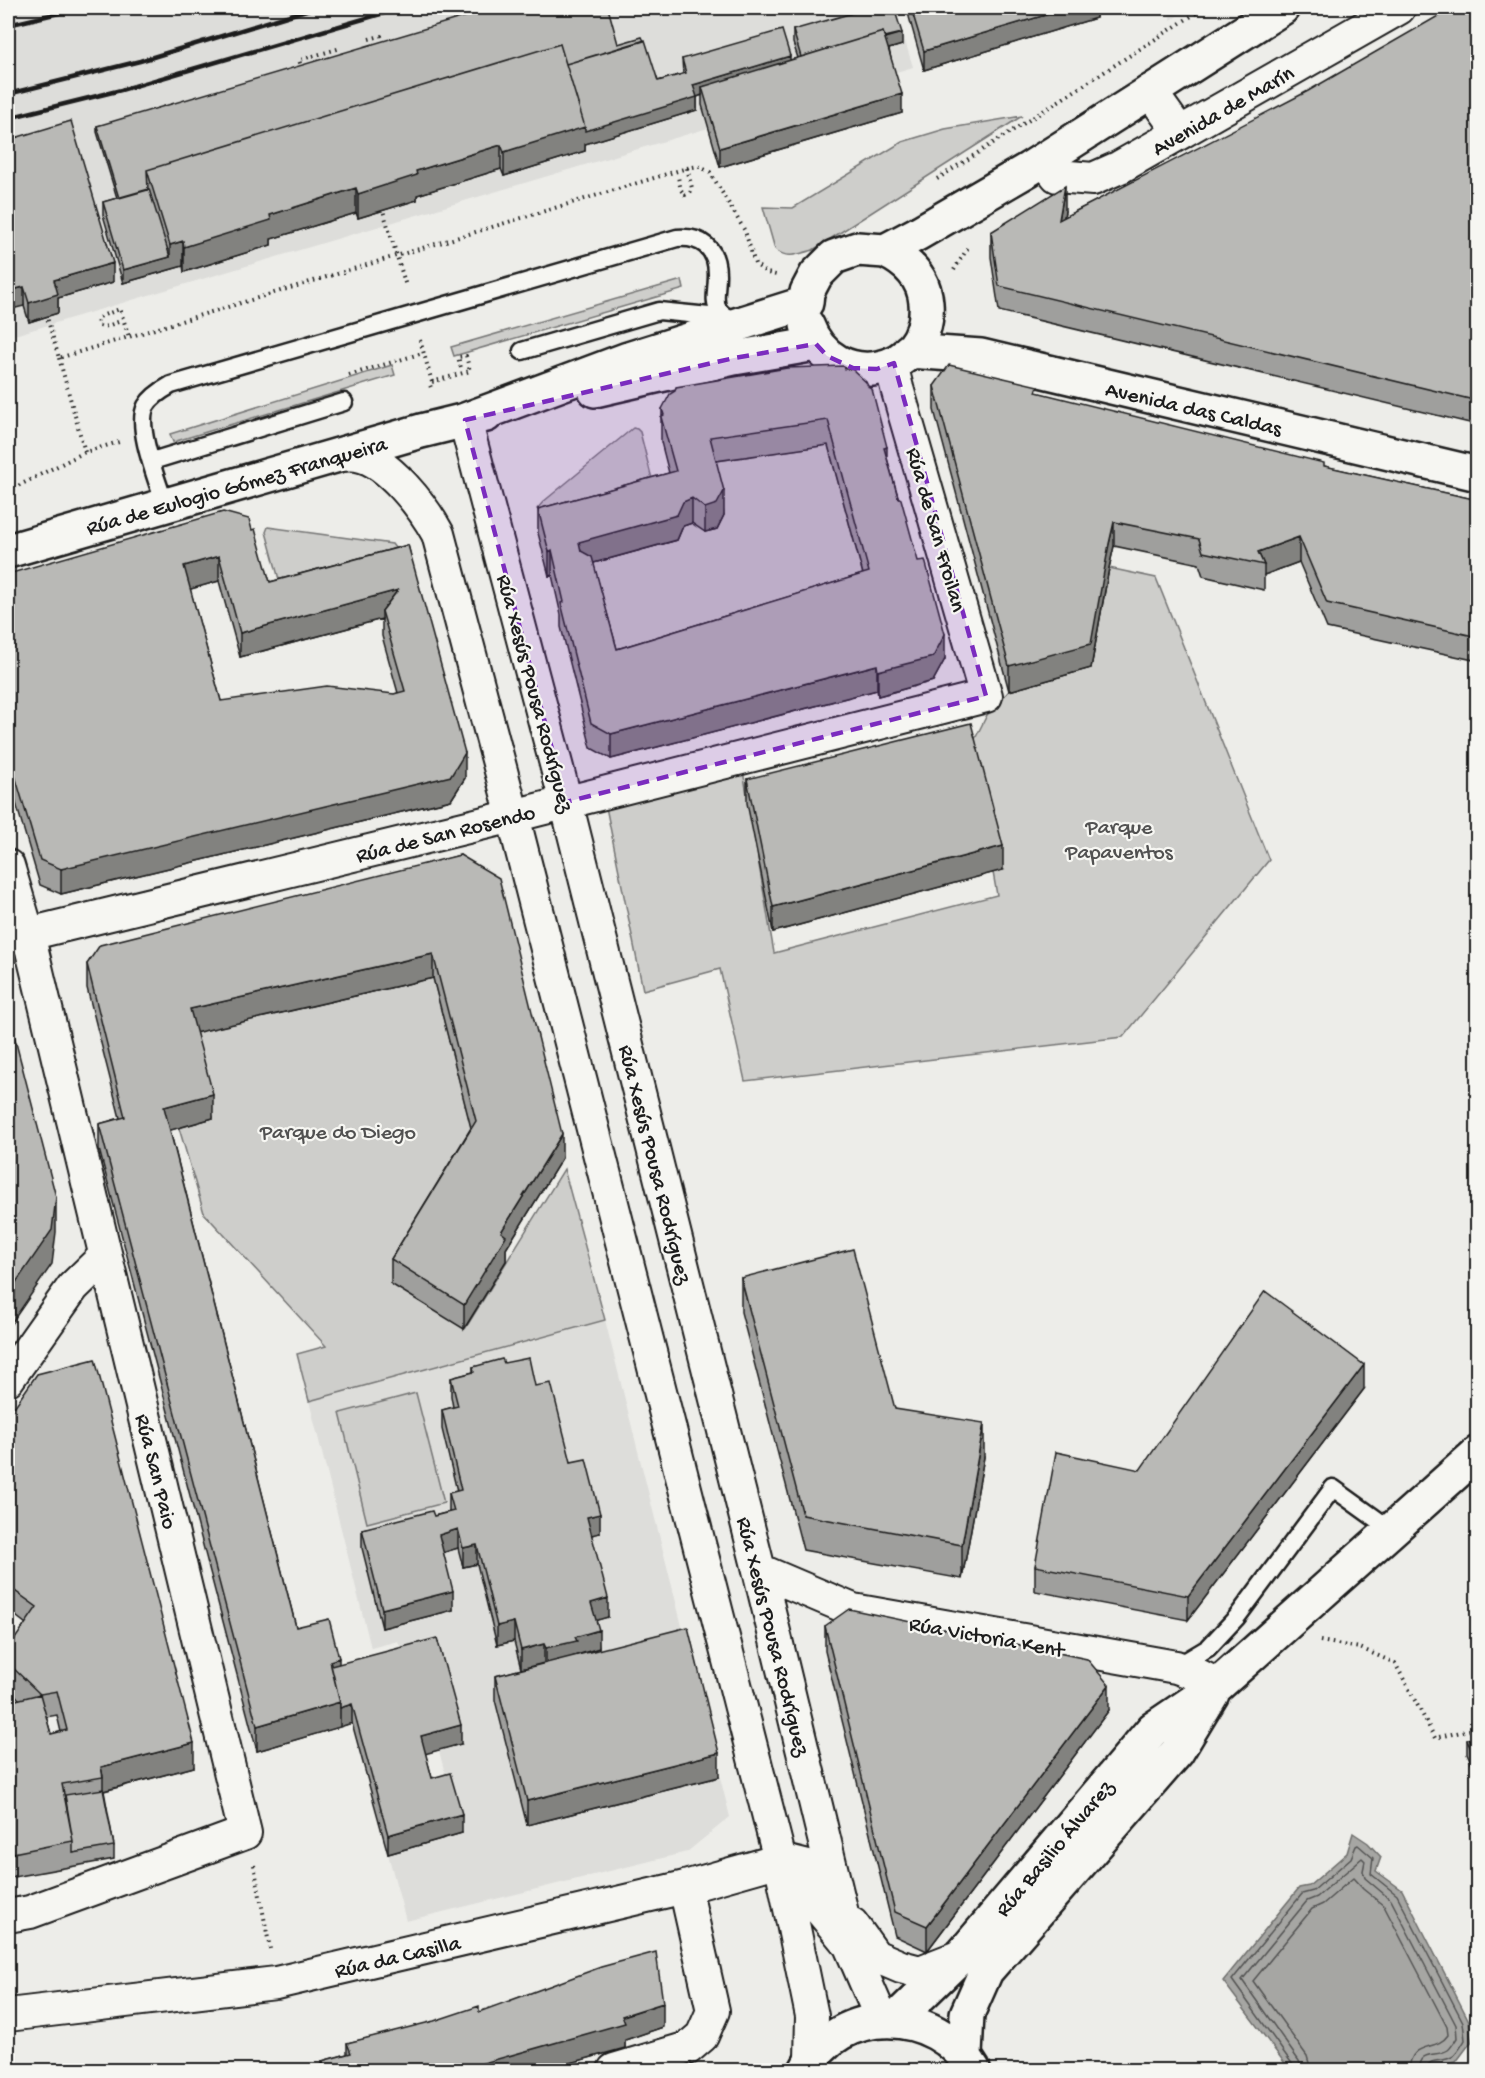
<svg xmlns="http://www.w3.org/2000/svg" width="1485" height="2078" viewBox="0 0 1485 2078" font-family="'Gochi Hand',sans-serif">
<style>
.built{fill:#ddddda}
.green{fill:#cececb;stroke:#757574;stroke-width:1.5}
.water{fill:#a6a6a3;stroke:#6f6f6d;stroke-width:1.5}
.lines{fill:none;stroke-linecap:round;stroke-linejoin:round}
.shore{stroke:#535352;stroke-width:1.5}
.lane-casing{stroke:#1c1c1c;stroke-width:21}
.street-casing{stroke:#1c1c1c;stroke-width:36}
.secondary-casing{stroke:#1c1c1c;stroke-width:38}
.highway-casing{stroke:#1c1c1c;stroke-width:38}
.path{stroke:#1c1c1c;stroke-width:4;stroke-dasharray:1.5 4.5;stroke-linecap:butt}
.lane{stroke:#f6f6f2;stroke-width:16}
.street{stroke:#f6f6f2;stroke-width:32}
.secondary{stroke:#f6f6f2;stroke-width:33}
.highway{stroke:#f6f6f2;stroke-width:33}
.rail{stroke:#1c1c1c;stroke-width:4.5}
.wall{fill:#9f9f9d;stroke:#1c1c1c;stroke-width:1.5;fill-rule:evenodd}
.shaded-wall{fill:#82827f;stroke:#1c1c1c;stroke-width:1.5}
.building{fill:#b9b9b6;stroke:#1c1c1c;stroke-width:1.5;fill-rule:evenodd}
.marked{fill:#7b2cbf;fill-opacity:0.2;stroke:#7b2cbf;stroke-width:4.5;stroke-dasharray:12 8;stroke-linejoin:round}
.labels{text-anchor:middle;stroke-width:4.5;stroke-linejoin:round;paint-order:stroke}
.street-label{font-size:22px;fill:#1c1c1c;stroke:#f6f6f2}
.park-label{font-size:22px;fill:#515151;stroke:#f6f6f2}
</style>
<rect width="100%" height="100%" fill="#edede9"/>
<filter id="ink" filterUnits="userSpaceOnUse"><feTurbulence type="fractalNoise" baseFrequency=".0167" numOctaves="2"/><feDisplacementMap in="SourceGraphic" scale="12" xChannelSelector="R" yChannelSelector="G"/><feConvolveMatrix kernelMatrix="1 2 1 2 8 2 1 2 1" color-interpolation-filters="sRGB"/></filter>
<g filter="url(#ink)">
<path class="built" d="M8,8H930L898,18L913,67L8,337Z
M1167,8H1190L1171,20Z
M605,1320L730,1817L687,1852L406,1921L388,1854L450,1792L439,1751L461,1743L406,1666L398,1641L371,1648L309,1401Z"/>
<path class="green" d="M1022,116L813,250C799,254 786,260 775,249L763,207L793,208L902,142L945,129Z
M682,280L684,289L454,356L451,347Z
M392,365L395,375L173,442L170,434Z
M633,428L637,429L640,432L653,483L540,512L537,509L543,502Z
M828,445L869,597L617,673L579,567L677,540L683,526L691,523L705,532L710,462Z
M268,527L392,544L395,548L394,552L280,583L266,532Z
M1109,568L1156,578L1269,860L1123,1037L745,1081L720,969L643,990L605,802L743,771L774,953L997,895L971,747L987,715L1009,691L1091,668Z
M433,978L476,1146L465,1329L564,1169L605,1320L309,1401L297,1354L326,1346L204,1213L179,1128L213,1118L190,1034Z
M416,1393L444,1503L367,1523L340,1413Z"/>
<path class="water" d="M1353,1833L1368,1843L1381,1857L1376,1871L1402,1890L1469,2021L1471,2042L1456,2062L1420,2070H1290L1223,1981L1299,1888L1309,1886L1347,1853Z"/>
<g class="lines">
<path class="shore" d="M1294,2070L1293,2065L1232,1980L1302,1894L1313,1891L1351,1858L1356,1846L1358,1845L1373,1858L1371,1874L1397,1895L1463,2022L1465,2040C1462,2045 1457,2054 1452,2057C1442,2063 1428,2057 1426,2070
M1302,2070L1299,2061L1242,1980L1307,1901L1317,1897L1362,1858L1365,1861L1363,1871L1365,1878L1391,1900L1456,2025L1457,2038C1455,2041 1451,2048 1448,2050C1436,2058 1420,2048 1418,2070
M1311,2070L1307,2056L1253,1981L1312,1909L1323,1904L1353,1878L1363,1889L1384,1906L1447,2027L1448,2035C1436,2053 1411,2039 1409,2070"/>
<g class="lane-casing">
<path id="lane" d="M522,351L659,311L729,318
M152,461L344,402
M165,505C158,482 135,427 146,406C151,397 162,390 171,385L677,238C701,236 717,248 717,274C717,300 707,313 741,322
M1176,1667L1208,1648L1237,1617L1333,1488L1390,1529"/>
</g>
<g class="street-casing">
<path id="street" d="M1150,91L1180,133
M1044,160L1057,176L1093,179L1120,167L1399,8
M465,420L566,802L759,1570L850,1946L882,2020
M338,455C344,455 351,454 357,455C388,460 424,508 438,534L513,816L780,1860L812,2016L811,2060
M8,866L28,934L245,1833L30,1912L8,1916
M8,939L513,816L986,696L897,388L892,368L894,363
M8,1379L73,1287L105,1256
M759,1570L853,1610L1176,1667L1196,1674L1218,1685
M852,1924L875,1956L901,1967L920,1972L961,1956
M8,2015L276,1983L685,1887L780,1860L808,1867L818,1907L846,1941
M614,2070L688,2048L702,2036L713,2011L685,1887"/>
</g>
<g class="secondary-casing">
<path id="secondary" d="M807,325C833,396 932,376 926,303C924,277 907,261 885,251
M909,351L981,356L1478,474
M595,390L734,358L816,344
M465,420L628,359L806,303L807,292L816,275L834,257L857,249L885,251L917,234L1029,169L1282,8
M8,551L421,431L486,415"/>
</g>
<g class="highway-casing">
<path id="highway" d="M895,2020L961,1956L1153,1729L1218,1685L1478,1453
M965,2055L967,2014L986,1971L1177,1752L1212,1694
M806,2070C839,2003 937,2006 973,2069"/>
</g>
<path class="path" d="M369,39L381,36L383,44
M302,69L299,60L341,48
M687,168L698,166L710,172L745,231L755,264L767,273L776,275
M937,179L1204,8
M382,207L406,286
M954,270L969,246
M46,314L59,358L687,168L692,188L690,193L685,195L681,190L678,177
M118,322L104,327L99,326L97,320L101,316L120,309L129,337
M420,340L432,382L430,385L432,390
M59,358L85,452
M349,375L423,353
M432,382L470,371L466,356L458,357L461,368
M8,491L85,452L119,442
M1320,1641L1360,1648L1395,1663L1435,1738L1478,1728
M254,1865L270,1949"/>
<use href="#lane" class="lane"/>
<use href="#street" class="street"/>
<use href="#secondary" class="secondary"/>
<use href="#highway" class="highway"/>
<path class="rail" d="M8,25L80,8
M8,94L140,61L313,8
M8,118L121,90L401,8"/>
</g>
<path class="wall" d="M909,8H1096V18L924,70L909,17Z
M1478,8V425L999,311L991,257V232L1065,211L1064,217Z
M793,30L902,45L889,49L902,113L720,167L702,105V95L697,97V110L585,144V151L504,176L501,169L417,195V200L358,218L356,213L271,239V245L184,272L183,266L123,283L103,215V202L117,198L97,132V126L618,44L658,81L683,74L682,59L790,60L798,58L793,43Z
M8,140L113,282L58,298V313L29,322L24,306Z
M845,369L887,458L945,659L933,681L878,696L877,690L611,759L591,748L561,627V615L552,575L549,576L538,533V509L669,473L661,442V417L662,416V409ZM828,445L863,574L617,649L593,563L677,540L683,526L692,523L705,532L717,529L724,515L716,461Z
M934,386L1038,393L1324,466L1478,500V661L1327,628L1299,562L1264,575V590L1203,576L1199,564L1114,546L1109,568L1091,668L1009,691L934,410Z
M252,530L270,582L408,545L465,778L451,800L61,894L40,885L8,776V574ZM219,581L240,657L382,619V636L398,693L394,694L221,701L190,589Z
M747,779L1003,870L773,932L747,803Z
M460,855L562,1158L506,1249V1261L464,1329L391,1284V1259L471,1128L433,978L196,1032L213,1118L170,1130L296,1627L339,1664L461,1744L425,1753L432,1778L462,1833L388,1854L352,1723L257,1751L99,1149V1124L120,1118L87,988V964Z
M741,1278L895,1409L984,1457L962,1579L803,1550L741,1312Z
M504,1363L535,1386L571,1462L600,1533L591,1535L608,1617L596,1620L599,1648L579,1654L719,1777L527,1825L495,1700V1676L544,1663L521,1669L514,1641L497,1645L477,1564L463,1567L458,1548L443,1552L453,1610L382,1628L362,1548V1529L434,1516L449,1512V1493L457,1491L442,1429V1410L453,1407L451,1396V1378L473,1372V1367Z
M1364,1389L1188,1620L1035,1591V1566L1140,1470Z
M8,1416L194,1767L104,1791L114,1846V1859L8,1878V1702L19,1699L8,1687V1649L26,1624L8,1610ZM57,1715L61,1732L51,1734L46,1717Z
M825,1626L1109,1710L927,1951L895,1936L825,1651Z
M1478,1735V1777L1467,1753V1740Z
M479,2012L663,2027L625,2040V2048L545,2070H322V2061L347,2054V2043Z"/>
<path class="shaded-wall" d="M1069,8H1096V18L924,70V51Z
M902,33V45L802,75V62Z
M790,56V69L702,87V95L697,97V110L585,144V151L504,176V152L693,85Z
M902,94V113L720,167V148Z
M501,145V169L417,195V200L358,218V194L416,171Z
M1065,186V211L1059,244V220Z
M356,188V213L271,239V245L184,272V247L270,215Z
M183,241V266L123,283V270L170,257V245Z
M113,263V282L58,298V313L29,322V303L54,280Z
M24,287V306L8,310V291Z
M887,447V471L884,448Z
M724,491V515L717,529L705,532V508Z
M692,498V523L683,526L677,540L579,567V542Z
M1114,522V546L1109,568L1091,668L1009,691V666L1109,544Z
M1299,537V562L1264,575V565L1258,552Z
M552,550V575L549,576V552Z
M219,556V581L184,591V566Z
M398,590L382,611V619L240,657V633Z
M945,634V659L933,681L878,696V671Z
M877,665V690L611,759V734Z
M465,753V778L451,800L61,894V869Z
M1003,846V870L773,932V907Z
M433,954V978L190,1034V1009Z
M213,1094V1118L164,1132V1107Z
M562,1134V1158L506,1249V1261L464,1329V1305L501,1232Z
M56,1197V1232L52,1264L8,1328V1294Z
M1364,1365V1389L1188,1620V1596Z
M984,1423V1457L962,1579V1545Z
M600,1514V1533L587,1536V1517Z
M458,1529V1548L439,1554V1535Z
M477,1545V1564L463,1567V1548Z
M453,1591V1610L382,1628V1609Z
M608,1598V1617L591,1622V1603Z
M514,1622V1641L497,1645V1626Z
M599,1630V1648L577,1655L546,1667V1648L575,1637Z
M544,1644V1663L521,1669V1650Z
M339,1658V1682L334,1684L330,1661Z
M1109,1685V1710L927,1951V1926Z
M340,1702V1727L257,1751V1726Z
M352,1704V1723L340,1727V1708Z
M461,1725V1744L421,1755V1736Z
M194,1743V1767L103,1791V1777L101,1767Z
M719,1753V1777L527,1825V1801Z
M462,1814V1833L388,1854V1835Z
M663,2003V2027L625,2040V2048L545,2070H459Z"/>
<path class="building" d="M494,8H608L618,44L642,37L644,41L566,64L560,44L147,170L148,190L119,198L97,126Z
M870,8H894L902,33L885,37L883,32L801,57L793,30Z
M911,8H1069L924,51Z
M1452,8H1478V401L999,286L991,232L1065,186L1059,220L1308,91Z
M782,30L790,56L693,85L697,97L585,131V127L566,64L645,40L658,81L686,73L682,59Z
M883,32L902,94L720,148L702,87Z
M560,44L585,127L504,152L501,145L416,171L417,175L358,194L356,188L270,215L271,220L184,247L183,241L170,245L147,170Z
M71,121L113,263L54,280L58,294L29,303L24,287L8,291V140Z
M149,189L170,257L123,270L103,202Z
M949,365L1038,386L1036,392L1324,463V466L1478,500V637L1327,603L1299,537L1258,552L1264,565L1203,552L1199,539L1114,522L1109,544L1091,644L1009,666L934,386Z
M844,366L845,369H852L866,382L869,388L872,389L887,447L884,448L898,497L901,499L918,561L925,560L945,634L933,657L878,671L877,665L611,734L591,723L561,603L564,602L552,550L549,552L538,509L676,471L661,417L664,415L662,409L670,394L675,391L676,387L787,368ZM828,420L869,572L617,649L592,557L581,551L579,542L677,515L683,502L692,498L705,508L717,504L724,491L710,437Z
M223,512L249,519L252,530L255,529L270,582L408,545L465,753L451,776L61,869L40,860L8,752V574ZM219,556L240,633L398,590L382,611L405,691L394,694L327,686L221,701L184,566Z
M971,723L1003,846L773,907L747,779Z
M460,855L499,878L562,1134L501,1232L506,1236L464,1305L391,1259L476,1121L433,954L190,1009L213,1094L164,1107L296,1627L329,1619L339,1658L330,1661L340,1702L257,1726L99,1124L125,1117L87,964L100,945Z
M8,1012L56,1197L52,1230L8,1294Z
M853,1249L895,1409L984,1423L962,1545L803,1515L741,1278Z
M1265,1291L1364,1365L1188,1596L1035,1566L1056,1452L1140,1470Z
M529,1358L535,1386L551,1383L571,1462L586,1459L600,1514L587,1517L608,1598L591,1603L599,1630L575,1637L577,1641L546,1648L544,1644L521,1650L514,1622L497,1626L477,1545L463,1548L458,1529L439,1535L453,1591L382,1609L362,1529L432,1511L434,1516L454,1511L449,1493L461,1490L442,1410L458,1406L451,1378L474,1372L473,1367L502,1359L504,1363Z
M95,1359L194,1743L101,1767L103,1777L62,1784L73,1841L8,1854V1702L40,1694L8,1663V1649L37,1607L8,1586V1416L37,1374ZM57,1691L67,1730L51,1734L40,1694Z
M849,1609L1087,1659L1109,1685L927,1926L895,1912L825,1626Z
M688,1627L719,1753L527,1801L495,1676Z
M437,1638L461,1725L421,1736L432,1778L450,1773L462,1814L388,1835L352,1704L340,1708V1702L331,1666Z
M1478,1735V1764L1467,1740Z
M103,1789L114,1846L73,1853V1841L65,1795Z
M656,1952L663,2003L622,2016L625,2023L459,2070H326L322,2061L351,2053L347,2043L434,2021L479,2006V2012L601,1967Z
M691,2063L693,2070H671Z"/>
</g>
<path class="marked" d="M816,344L827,356L853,368L877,369L894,363L986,696L566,802L465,420L734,358Z"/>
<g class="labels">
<g class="street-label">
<text transform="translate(1222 109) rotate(-30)" y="8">Avenida de Marín</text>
<text transform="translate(1194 407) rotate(13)" y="8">Avenida das Caldas</text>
<text transform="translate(236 484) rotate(-16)" y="8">Rúa de Eulogio Gómez Franqueira</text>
<text transform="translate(938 529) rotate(74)" y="8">Rúa de San Froilan</text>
<text transform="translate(537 693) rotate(75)" y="8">Rúa Xesús Pousa Rodríguez</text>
<text transform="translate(445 832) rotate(-14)" y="8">Rúa de San Rosendo</text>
<text transform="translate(657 1164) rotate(76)" y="8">Rúa Xesús Pousa Rodríguez</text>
<text transform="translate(158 1471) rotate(76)" y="8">Rúa San Paio</text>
<text transform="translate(987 1635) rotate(10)" y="8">Rúa Victoria Kent</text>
<text transform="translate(775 1636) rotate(76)" y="8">Rúa Xesús Pousa Rodríguez</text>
<text transform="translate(1053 1847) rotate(-50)" y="8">Rúa Basilio Álvarez</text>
<text transform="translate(397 1955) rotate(-13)" y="8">Rúa da Casilla</text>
</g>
<g class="park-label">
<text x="1119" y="833">Parque<tspan x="1119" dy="25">Papaventos</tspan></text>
<text x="338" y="1138">Parque do Diego</text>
</g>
</g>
<rect width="1485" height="2078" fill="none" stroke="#f6f6f2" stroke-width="30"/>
<rect x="15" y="15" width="1455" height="2048" fill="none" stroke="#1c1c1c" stroke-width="2" filter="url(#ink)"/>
</svg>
